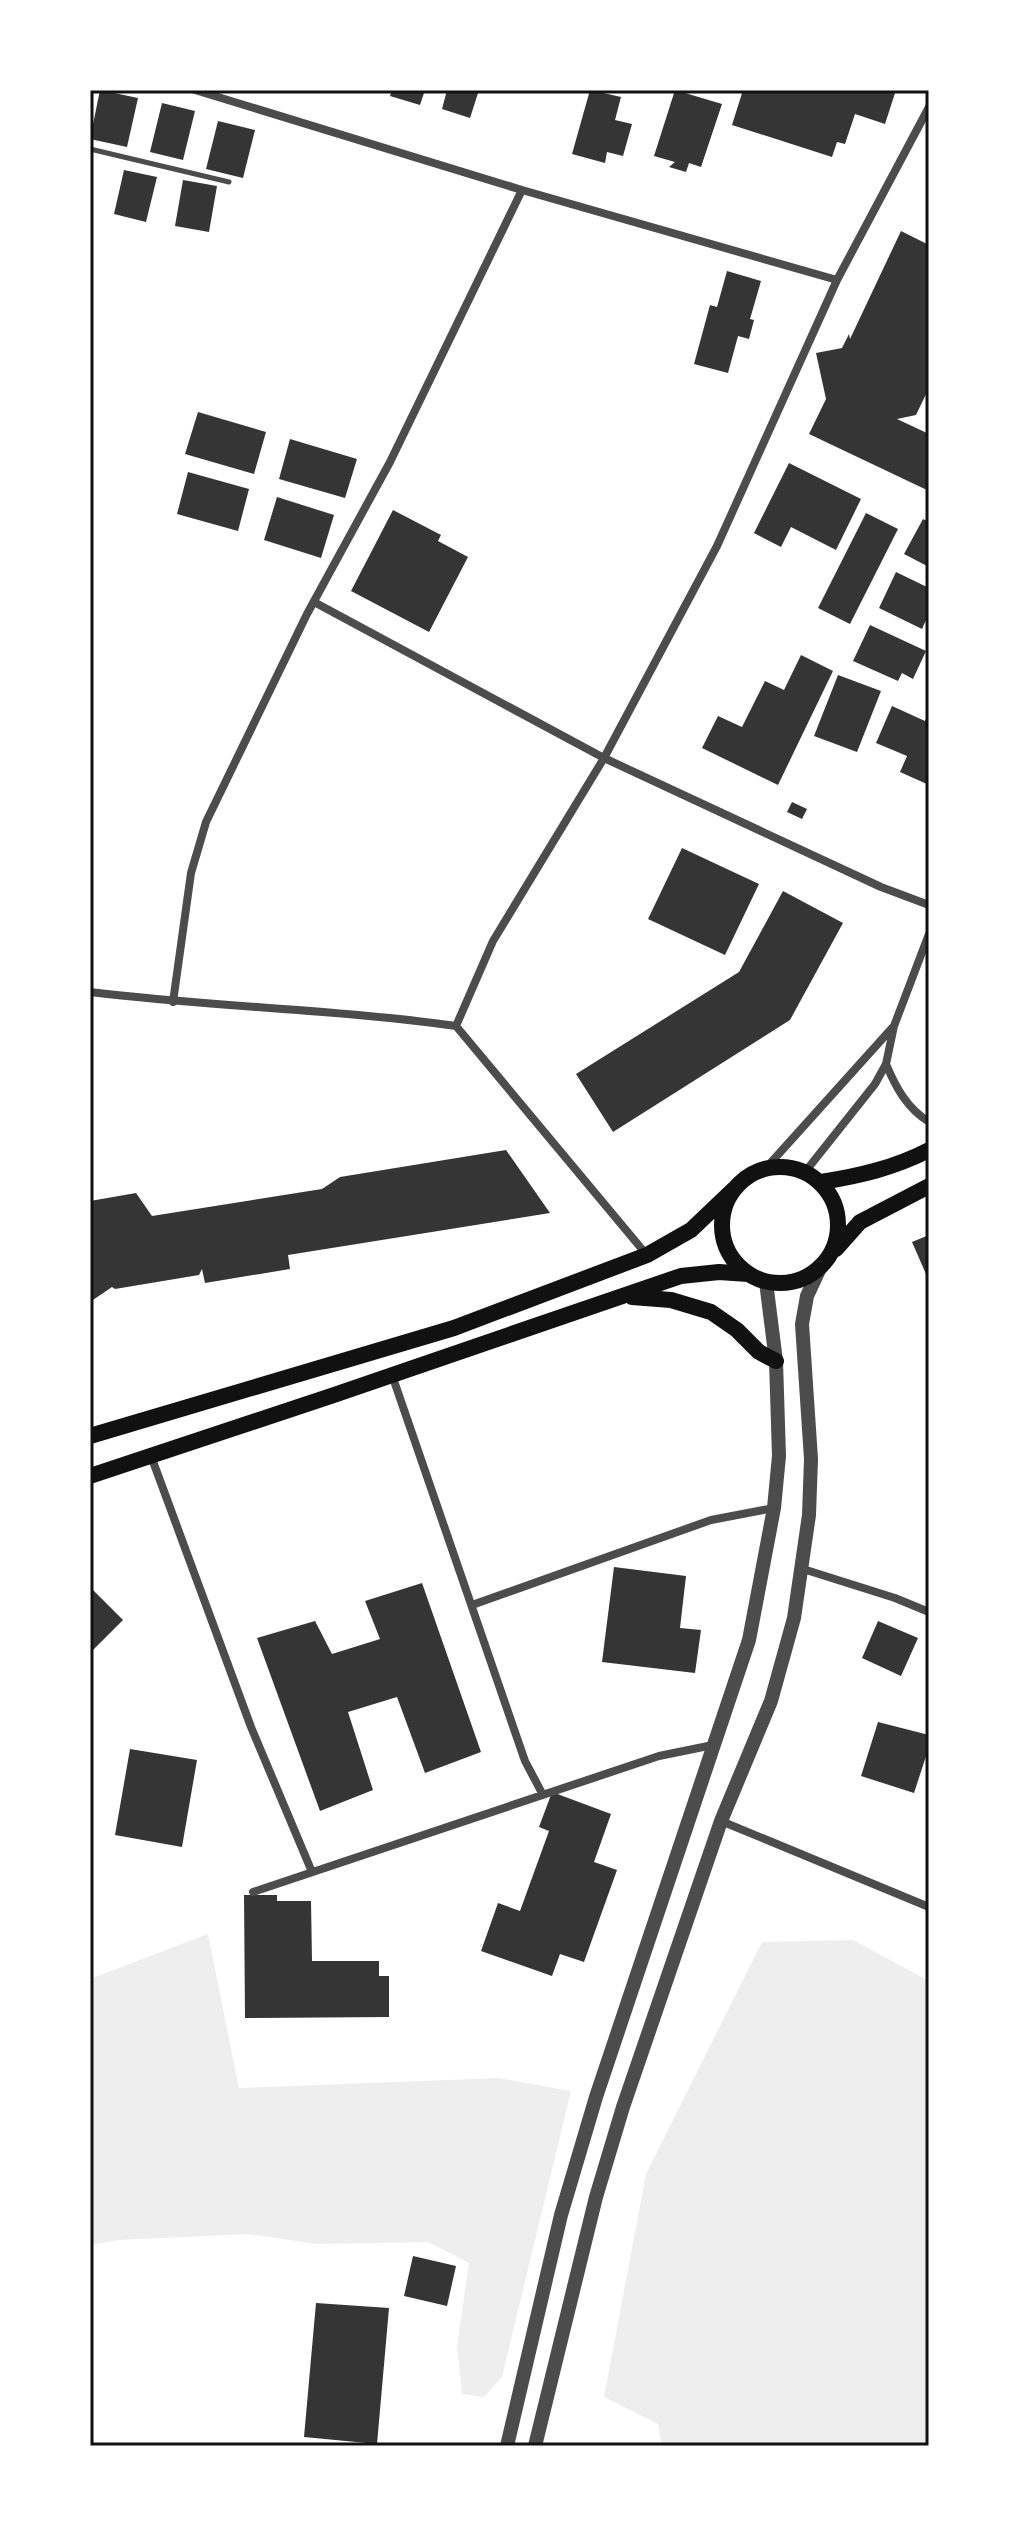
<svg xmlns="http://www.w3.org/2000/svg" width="1019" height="2536" viewBox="0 0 1019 2536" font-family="Manrope,sans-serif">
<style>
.green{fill:#eee}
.building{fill:#353535}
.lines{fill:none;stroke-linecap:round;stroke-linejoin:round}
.service{stroke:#4c4c4c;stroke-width:5}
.minor{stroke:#4c4c4c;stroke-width:8}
.tertiary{stroke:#4c4c4c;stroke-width:14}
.primary{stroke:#111;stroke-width:16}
.neatline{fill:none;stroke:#111;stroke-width:3}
</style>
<rect width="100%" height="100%" fill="#fff"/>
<path class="green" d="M208,1934L239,2088L499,2078L571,2091L502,2377L484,2397L462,2394L457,2346L469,2263L428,2242L317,2244L248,2234L119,2240L90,2245V1979Z
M853,1940L929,1981V2446H662L658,2424L604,2397L646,2174L762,1942Z"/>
<path class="building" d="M100,90L138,98L127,147L90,139Z
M392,90H425L420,105L390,96Z
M447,90H479L470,118L442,109Z
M590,90L621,97L615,120L632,124L623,156L607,152L605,163L572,154Z
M675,90L722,104L701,167L689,163L686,172L669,167L675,162L654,156Z
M743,90H896L885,124L855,114L845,144L837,142L832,157L732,125Z
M162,103L195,111L183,160L150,152Z
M218,121L255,130L243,178L206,169Z
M124,170L157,177L146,222L114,214Z
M183,180L217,186L209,232L175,226Z
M901,231L929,245V388L916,415L897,419L929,434V491L809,434L826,399L816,353L842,348L849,334L850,339Z
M727,271L761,281L750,319L754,320L749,339L738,336L728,373L694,364L710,305L717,307Z
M198,412L266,432L254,474L185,454Z
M290,439L357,459L345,498L279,479Z
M789,463L861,499L836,550L791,527L781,547L754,533Z
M188,472L249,489L238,531L177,514Z
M277,497L334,515L321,558L264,540Z
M393,510L441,535L438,541L468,557L429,632L351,591Z
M866,513L898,529L850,624L818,608Z
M923,519L929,522V567L904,554Z
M896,572L929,588V622L926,620L922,629L879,608Z
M870,625L926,651L913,679L902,673L898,681L853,661Z
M801,655L833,671L778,785L702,748L718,716L742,727L765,681L784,690Z
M838,675L881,691L857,752L814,736Z
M892,706L925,721L929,711V785L900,772L907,756L876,743Z
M792,802L807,809L802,819L787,812Z
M682,848L759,884L725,955L648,919Z
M783,891L843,923L790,1020L613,1132L576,1074L739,972Z
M506,1150L550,1213L288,1255L290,1269L205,1283L202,1269L199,1275L115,1289L112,1287L90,1302V1201L136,1193L152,1216L322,1189L340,1177Z
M929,1235V1281L912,1242Z
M614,1567L686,1576L680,1628L701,1630L695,1673L602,1662Z
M422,1583L481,1752L425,1773L397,1697L348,1712L373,1790L320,1811L257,1638L315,1621L332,1654L380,1639L365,1601Z
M90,1587L123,1620L90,1653Z
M878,1621L918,1638L901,1676L862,1658Z
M878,1722L929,1735V1747L914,1793L861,1776Z
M130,1749L197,1760L182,1847L115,1835Z
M552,1792L611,1814L594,1862L617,1870L584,1962L560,1954L552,1976L481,1951L498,1903L520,1911L549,1831L539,1827Z
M244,1895H277V1901H311L312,1961H379V1976H389V2017L245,2018Z
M413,2256L456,2266L447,2306L404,2296Z
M316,2303L389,2308L377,2444L304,2437Z"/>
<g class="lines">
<path class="service" d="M90,149L229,182"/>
<path class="minor" d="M195,90L522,190L837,280
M314,602L604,758L881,887L929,905
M90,992C212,1007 334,1009 456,1026L646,1254
M173,1002L191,873L206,822L307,614L390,462L522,190
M456,1026L493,941L604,758L717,546L837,280L929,107
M886,1064C896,1088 907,1108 929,1122
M766,1168L893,1027
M805,1172L875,1084L886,1064L894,1026L929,934
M392,1375L525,1761L543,1795
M151,1456L251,1727L312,1872
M803,1569L895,1598L929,1612
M472,1605L711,1520L774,1508
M721,1821L929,1907
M253,1892L659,1756L713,1745"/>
<path class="tertiary" d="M507,2446L561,2215L596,2097L749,1640L774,1508L779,1456L776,1361L766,1282
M535,2446L596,2197L623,2107L721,1821L771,1701L794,1618L809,1515L811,1459L802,1324L807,1296L820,1268"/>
<path class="primary" d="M722 1225a58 58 0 1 1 116 0a58 58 0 1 1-116 0Z
M821,1182C859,1176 894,1168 929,1150
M836,1249L860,1222L929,1186
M632,1297L671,1300L711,1312L737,1330L759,1352L776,1361
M90,1436L454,1328L647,1255L691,1230L734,1189
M90,1476L334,1395L681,1276L719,1272L748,1274"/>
</g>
<rect width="1019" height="2536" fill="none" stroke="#ffffff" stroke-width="184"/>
<rect x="92" y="92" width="835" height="2352" class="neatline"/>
</svg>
